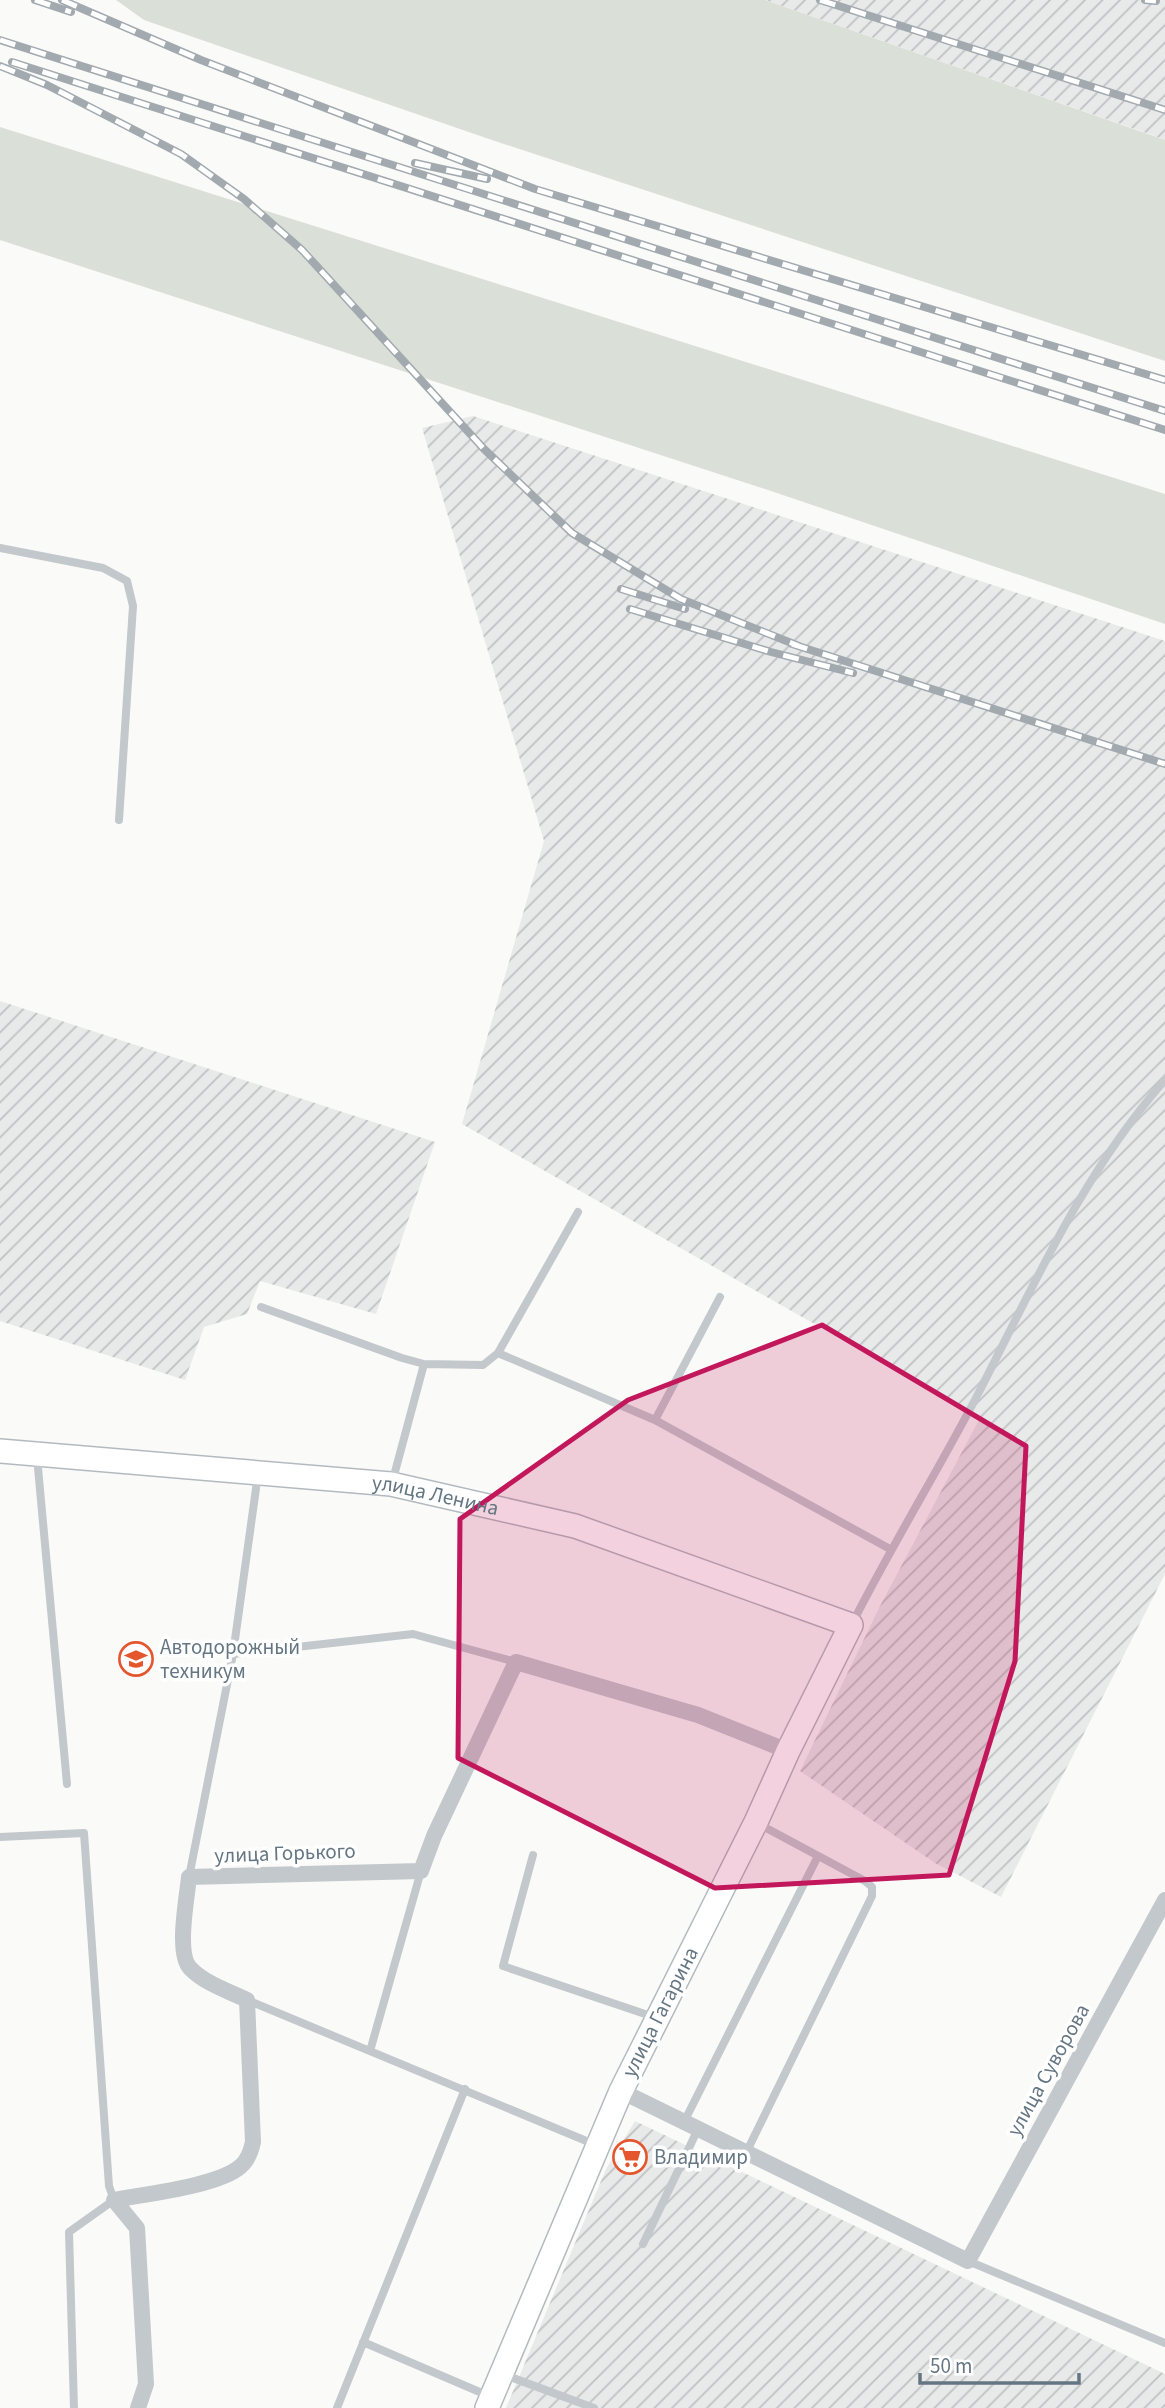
<svg xmlns="http://www.w3.org/2000/svg" width="1165" height="2408" viewBox="0 0 1165 2408" font-family="'Source Sans 3',sans-serif">
<style>
.industrial{fill:url(#industrial-furrows)}
.park{fill:#dadfd7}
.lines{fill:none;stroke-linecap:round;stroke-linejoin:round}
.secondary-casing{stroke:#b3babf;stroke-width:26}
.lane{stroke:#c3c8cc;stroke-width:8}
.street{stroke:#c3c8cc;stroke-width:16}
.secondary{stroke:#fff;stroke-width:23}
.rail-casing{stroke:#a2aab0;stroke-width:8}
.rail{stroke:#fff;stroke-width:5;stroke-dasharray:16;stroke-linecap:butt}
.marked{fill:#c2185b;fill-opacity:0.2;stroke:#c2185b;stroke-width:5;stroke-linejoin:round}
.labels{text-anchor:middle;stroke-width:7;stroke-linejoin:round;paint-order:stroke}
.street-label{font-size:21px;fill:#657683;stroke:#fff}
.poi-label{font-size:21px;fill:#657683;stroke:#fff;text-anchor:start}
</style>
<defs>
<pattern id="industrial-furrows" width="10" height="10" patternUnits="userSpaceOnUse" patternTransform="scale(1.75)"><rect width="10" height="10" fill="#e8e9e9"/><path d="M-1 1l2-2M0 10L10 0M9 11l2-2" fill="none" stroke="#c0c1c2"/></pattern>
</defs>
<rect width="100%" height="100%" fill="#fafaf8"/>
<path class="industrial" d="M765,0H1165V140L1152,135Z
M473,416L1165,641V1574L1001,1897L935,1863L800,1771L879,1608L980,1418L462,1124L544,841L422,428Z
M0,1001L435,1142L376,1314L260,1281L247,1314L204,1327L185,1380L0,1321Z
M635,2121L1165,2374V2408H506L606,2169Z"/>
<path class="park" d="M116,0H765L1165,140V361L489,139L144,20Z
M0,127L1165,494V624L765,489L0,240Z"/>
<g class="lines">
<g class="secondary-casing">
<g id="secondary">
<path id="s1" d="M0,1451L391,1484L575,1526L851,1625L788,1751L756,1822L621,2091L487,2408"/>
</g>
</g>
<path class="lane" d="M0,548L103,568L127,581L133,606L119,820
M578,1212L498,1353L655,1420L890,1549
M261,1307L402,1358L424,1364L483,1365L498,1353
M655,1420L720,1297
M37,1457L67,1784
M392,1483L424,1364
M853,1622C892,1545 938,1471 978,1394C1034,1285 1083,1173 1165,1080
M233,1654L413,1634L516,1662
M0,1837L84,1833L109,2186L114,2200L69,2232L74,2408
M533,1855L503,1966L654,2017
M189,1877L233,1654L258,1474
M247,2000L596,2145
M370,2051L421,1871
M684,2122L818,1856
M746,2153L872,1896V1887L865,1881L757,1823
M643,2244L698,2129
M968,2261L1165,2343
M363,2342L489,2396
M505,2375L594,2408
M337,2408L465,2089"/>
<path class="street" d="M621,2091L968,2261L1165,1900
M138,2408L146,2384L137,2228L114,2200C145,2194 219,2186 241,2166C248,2160 251,2151 253,2142L247,2000C228,1991 204,1983 190,1968C176,1953 187,1898 189,1877L421,1871L434,1836L516,1662L698,1715L788,1751"/>
<use href="#secondary" class="secondary"/>
<g class="rail-casing">
<path id="rail" d="M35,0L71,12
M62,0L201,60L535,189L1165,380
M820,0L1165,110
M1145,0L1156,1
M0,40L1165,411
M12,62L1165,430
M0,66L47,85L181,154L244,199L302,250L484,449L572,533L681,599L799,646
M415,163L487,179
M621,589L685,609
M630,609L771,652L853,673
M792,644L1165,764"/>
</g>
<use href="#rail" class="rail"/>
</g>
<path class="marked" d="M822,1325L1026,1446L1015,1661L949,1875L715,1888L458,1758L460,1519L628,1400Z"/>
<defs>
<g id="university-ring" transform="scale(1.75)"><circle r="9.5" fill="#fff" stroke="#e4572e" stroke-width="1.5"/><path d="M0-5L7-2L0 1L-7-2ZM-4 1L0 2.5L4 1V4Q0 6-4 4Z" fill="#e4572e"/></g>
<g id="supermarket-ring" transform="scale(1.75)"><circle r="9.5" fill="#fff" stroke="#e4572e" stroke-width="1.5"/><path d="M-6-5.5h2.5l.6 2H6L4.5 2H-2.5L-4.4-4H-6ZM-1.5 3.2a1.3 1.3 0 1 0 .1 0ZM3 3.2a1.3 1.3 0 1 0 .1 0Z" fill="#e4572e"/></g>
</defs>
<g fill-rule="evenodd">
<use href="#university-ring" x="136" y="1659"/>
<use href="#supermarket-ring" x="630" y="2157"/>
</g>
<g class="labels">
<g class="street-label">
<text dy="7" stroke="none"><textPath href="#s1" startOffset="438">улица Ленина</textPath></text>
<text transform="translate(285 1853) rotate(-2)" y="7">улица Горького</text>
<text transform="translate(660 2012) rotate(-63)" y="7">улица Гагарина</text>
<text transform="translate(1048 2070) rotate(-61)" y="7">улица Суворова</text>
</g>
<g class="poi-label">
<text x="160" y="1654">Автодорожный<tspan x="160" dy="24">техникум</tspan></text>
<text x="654" y="2164">Владимир</text>
</g>
</g>
<path d="M920 2373v10h159v-10" fill="none" stroke="#657683" stroke-width="3.5"/>
<text x="930" y="2373" font-size="21" fill="#657683" stroke="#ffffff" stroke-width="5" paint-order="stroke">50 m</text>
</svg>
